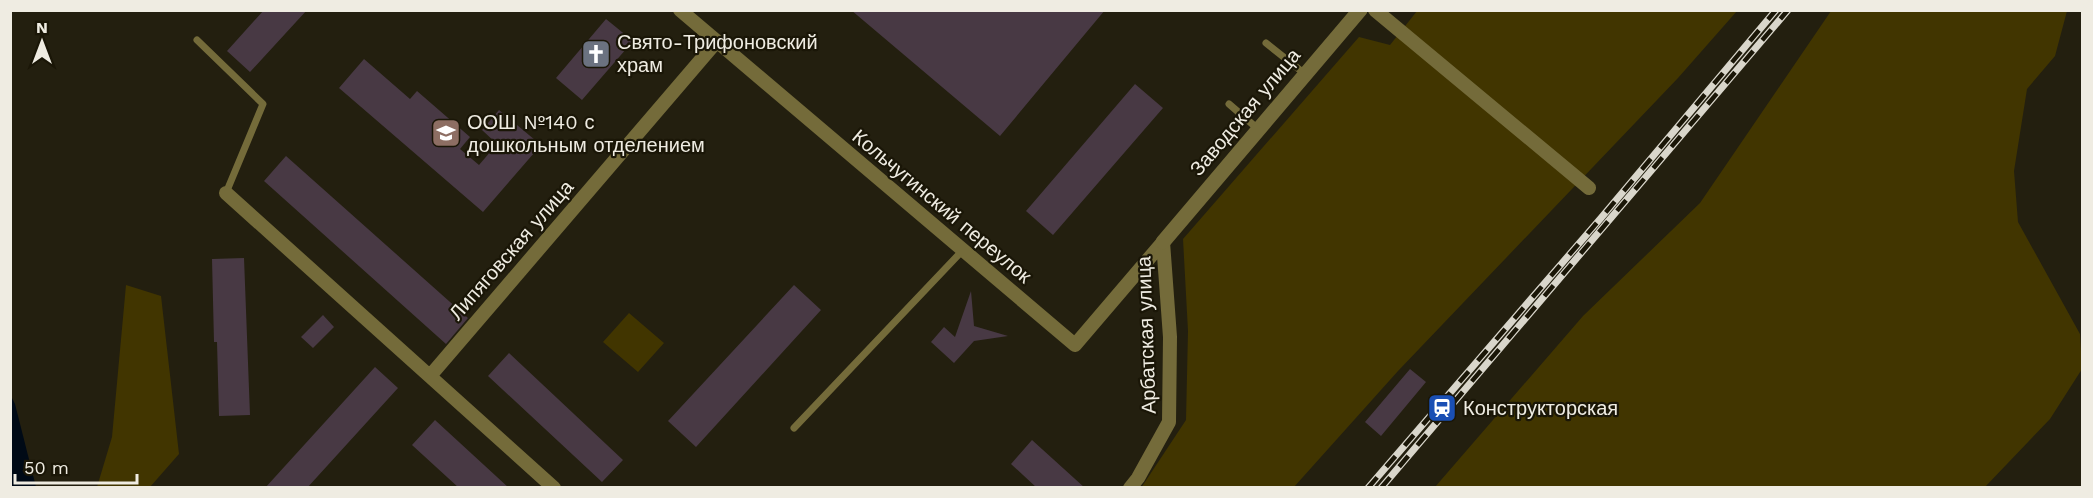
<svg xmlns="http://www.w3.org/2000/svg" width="2093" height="498" viewBox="0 0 2093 498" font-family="'Work Sans',sans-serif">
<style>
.green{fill:#413500}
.water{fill:#000a16}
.building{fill:#483944}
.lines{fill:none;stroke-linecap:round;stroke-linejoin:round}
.service{stroke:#746b3a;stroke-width:7}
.minor{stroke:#746b3a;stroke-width:14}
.tertiary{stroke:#746b3a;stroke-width:15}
.rail-casing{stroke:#d9d6cb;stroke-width:7}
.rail{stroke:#1a1607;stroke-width:4.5;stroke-dasharray:14;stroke-linecap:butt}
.labels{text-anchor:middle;stroke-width:4.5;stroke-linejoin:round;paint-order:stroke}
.poi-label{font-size:20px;fill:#efece2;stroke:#1a1607;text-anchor:start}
.street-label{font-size:20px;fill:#efece2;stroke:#1a1607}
</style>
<rect width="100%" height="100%" fill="#231f0f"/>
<path class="green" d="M1417,11H1737L1678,78L1398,371L1294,487L1141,488L1186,420L1188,331L1183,239L1359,37L1390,45Z
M1831,11H2067L2055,56L2027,89L2014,171L2018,222L2080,334L2082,369L2050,419L1985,487H1435L1583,316L1700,203Z
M126,285L161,296L179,454L150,487H97L112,437Z
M629,313L664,343L638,372L603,342Z"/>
<path class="water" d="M11,396L15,404L36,487H11Z"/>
<path class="building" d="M264,10H307L250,72L227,51Z
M851,10H1105L1000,136Z
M606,19L633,41L582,100L556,78Z
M364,59L410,99L417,91L470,137L460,149L479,165L497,144L482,130L499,110L541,145L483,212L339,88Z
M1135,84L1163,108L1053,235L1026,211Z
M286,156L468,318L446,344L264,181Z
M244,258L250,415L219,416L217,342H214L212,259Z
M794,285L821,310L696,447L668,421Z
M971,291L974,326L1008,336L974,341L954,363L931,342L944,327L955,337Z
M323,315L334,327L313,348L301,337Z
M509,353L623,460L602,482L488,376Z
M375,367L398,388L307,488H265Z
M1410,369L1426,382L1381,436L1365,422Z
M435,420L509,488H459L412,445Z
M1032,440L1085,488H1037L1011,464Z"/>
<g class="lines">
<path class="service" d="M197,40L263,104L226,193
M1266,43L1305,74
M1229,104L1258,129
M794,428L963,250"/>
<path class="minor" d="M680,10L1075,345L1163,242
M1375,10L1589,188
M226,193L554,488
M430,376L717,41
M1130,488L1138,478L1169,422L1170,337L1163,242"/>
<path class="tertiary" d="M1163,242L1360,10"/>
<g class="rail-casing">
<path id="rail" d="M1368,488L1601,218L1776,10
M1381,488L1788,10"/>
</g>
<use href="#rail" class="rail"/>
</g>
<defs>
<g id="church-square" transform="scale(1.5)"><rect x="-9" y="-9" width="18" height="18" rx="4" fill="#6b7280" stroke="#1a1607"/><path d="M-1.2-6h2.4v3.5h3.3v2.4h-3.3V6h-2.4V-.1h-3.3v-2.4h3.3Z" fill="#fff"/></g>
<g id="school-square" transform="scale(1.5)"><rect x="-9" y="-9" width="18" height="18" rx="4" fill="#8d6e63" stroke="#1a1607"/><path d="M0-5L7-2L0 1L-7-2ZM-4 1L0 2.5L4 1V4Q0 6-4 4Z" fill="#fff"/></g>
<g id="station-square" transform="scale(1.5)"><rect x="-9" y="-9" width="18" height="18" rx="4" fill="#1a4fb4" stroke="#1a1607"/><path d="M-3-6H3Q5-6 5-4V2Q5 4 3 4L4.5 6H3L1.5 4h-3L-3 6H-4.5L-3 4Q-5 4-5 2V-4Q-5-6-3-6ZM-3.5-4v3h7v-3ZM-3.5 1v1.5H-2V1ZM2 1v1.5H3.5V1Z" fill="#fff"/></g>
</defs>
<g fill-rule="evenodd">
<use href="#church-square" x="596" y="54"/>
<use href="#school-square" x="446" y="133"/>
<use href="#station-square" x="1442" y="408"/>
</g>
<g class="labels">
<g class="poi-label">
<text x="617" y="49">Свято-Трифоновский<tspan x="617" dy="23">храм</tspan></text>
<text x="467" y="129">ООШ №140 с<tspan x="467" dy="23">дошкольным отделением</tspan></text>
<text x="1463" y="415">Конструкторская</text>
</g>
<g class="street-label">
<text transform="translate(1245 112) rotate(-50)" y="7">Заводская улица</text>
<text transform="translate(942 206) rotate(40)" y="7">Кольчугинский переулок</text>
<text transform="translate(511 250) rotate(-49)" y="7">Липяговская улица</text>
<text transform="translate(1146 335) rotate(-92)" y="7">Арбатская улица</text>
</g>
</g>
<rect width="2093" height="498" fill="none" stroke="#efece2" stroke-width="24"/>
<g transform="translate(42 42)" stroke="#1a1607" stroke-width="4.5" paint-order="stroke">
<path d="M0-4.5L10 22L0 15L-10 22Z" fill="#efece2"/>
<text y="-9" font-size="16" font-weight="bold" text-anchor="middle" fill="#efece2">N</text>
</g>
<path d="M15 474v9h122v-9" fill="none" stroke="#efece2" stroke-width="3"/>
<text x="24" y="474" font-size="18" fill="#efece2" stroke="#1a1607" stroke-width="4.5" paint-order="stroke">50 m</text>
</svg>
